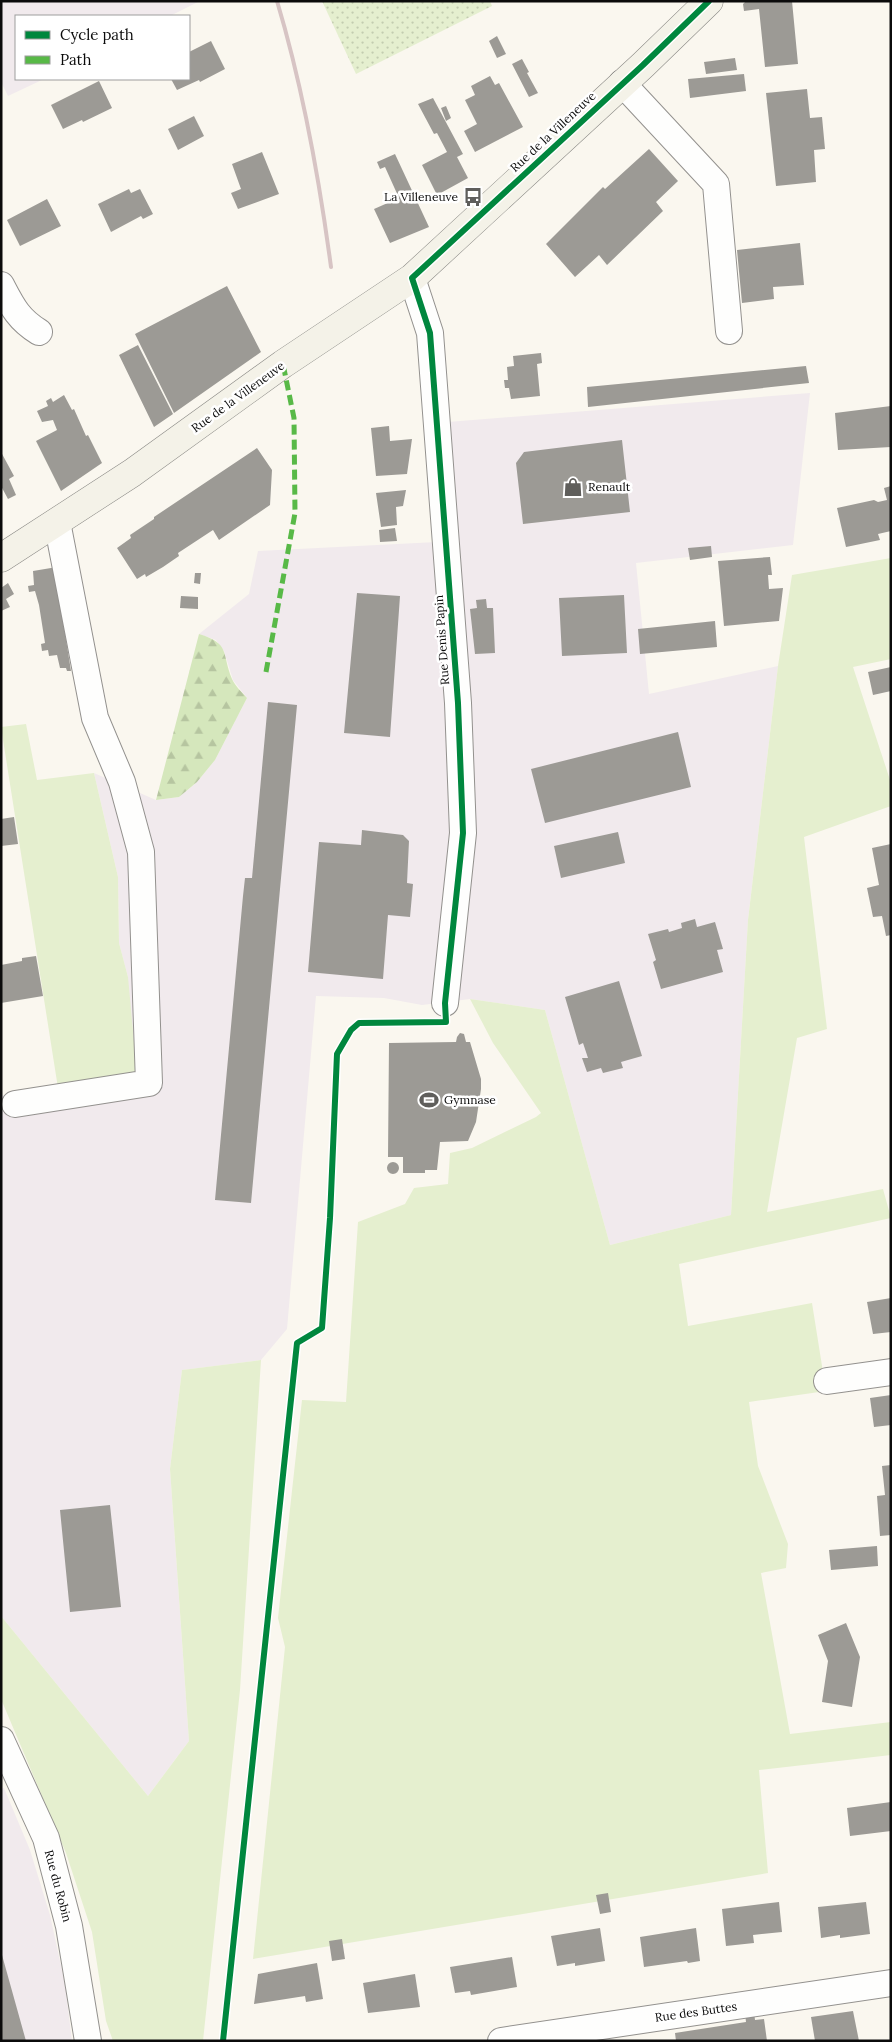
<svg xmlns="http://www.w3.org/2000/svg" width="892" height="2042" viewBox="0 0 892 2042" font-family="Lora,serif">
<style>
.industrial{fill:#f1eaed}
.grass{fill:#e5efcf}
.forest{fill:url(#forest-firs)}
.garden{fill:url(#garden-dots)}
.building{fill:#9c9a95}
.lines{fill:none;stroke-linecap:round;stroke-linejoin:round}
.street-casing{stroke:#93918e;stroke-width:28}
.secondary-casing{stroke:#898884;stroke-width:29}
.street{stroke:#fefefd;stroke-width:26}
.secondary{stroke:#f4f2e8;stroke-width:28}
.rail{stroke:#d7c4c4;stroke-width:4}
.quiet{stroke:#58b947;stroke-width:5;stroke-dasharray:10 5;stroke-linecap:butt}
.cycleway-casing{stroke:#fff;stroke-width:9}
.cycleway{stroke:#00873e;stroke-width:6}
.labels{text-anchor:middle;stroke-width:5;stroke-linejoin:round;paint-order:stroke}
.street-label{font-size:12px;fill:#0b0b0b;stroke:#fff}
.poi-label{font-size:12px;fill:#0b0b0b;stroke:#fff;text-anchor:start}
</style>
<defs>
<pattern id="forest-firs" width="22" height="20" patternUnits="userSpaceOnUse" patternTransform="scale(1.25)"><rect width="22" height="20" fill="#d5e7bc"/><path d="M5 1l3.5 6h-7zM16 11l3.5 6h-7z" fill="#b6c5a0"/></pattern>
<pattern id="garden-dots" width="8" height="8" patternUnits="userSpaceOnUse" patternTransform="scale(1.25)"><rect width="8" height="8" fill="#e5efcf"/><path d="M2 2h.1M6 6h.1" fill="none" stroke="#c3ccb0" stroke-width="1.8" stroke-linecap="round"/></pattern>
</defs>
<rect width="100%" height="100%" fill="#faf7ef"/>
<path class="industrial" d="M1,1H200L170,16H16V79H44L8,96L1,82Z
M810,393L793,545L636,563L649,694L778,666L748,920L731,1215L610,1245L545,1010L470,999L422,1005L384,998L316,996L287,1329L261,1360L182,1370L170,1469L189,1741L148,1796L1,1616V1096L58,1088L128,977L119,943L118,877L94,773L156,800L179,797L197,782L215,760L247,698L233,680L224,651L216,640L199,634L249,594L258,551L437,542L423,424Z
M4,1788L30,1850L50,1915L65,1984L72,2041H1V1789Z"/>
<path class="grass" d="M891,558V659L853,667L891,783V806L804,837L827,1029L797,1038L767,1212L883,1189L891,1218L679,1264L688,1326L812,1303L826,1391L749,1402L758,1466L788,1544L786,1568L761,1573L790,1734L891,1722V1755L759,1770L768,1873L253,1959L285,1647L278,1618L302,1400L346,1402L358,1222L405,1204L414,1188L448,1184L450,1153L472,1148L536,1117L541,1113L493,1043L470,999L545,1010L610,1245L731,1215L748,920L778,666L792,575Z
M26,724L37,780L94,773L118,877L119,943L128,977L137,1074L58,1088L1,727Z
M261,1360L240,1690L203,2041H113L106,2021L92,1932L66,1853L1,1699V1616L148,1796L189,1741L170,1469L182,1370Z"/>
<path class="forest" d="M199,634C231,644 221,652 232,679C235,686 242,692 247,698L215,760L197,782L179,797L156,800Z"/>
<path class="garden" d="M322,1H490L492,6L356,74Z"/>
<path class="building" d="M746,1H792L798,64L765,67L759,9L744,11L743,4Z
M497,36L506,54L497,58L489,41Z
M211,41L225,69L200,82L199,80L177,90L171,79H189V52Z
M735,58L737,70L706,74L704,62Z
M522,59L529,72L527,73L538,93L529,97L512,64Z
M744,74L746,91L690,98L688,79Z
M490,76L495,85L499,83L523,127L475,152L464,131L477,124L465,100L475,95L471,86Z
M99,81L112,108L83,122L82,120L63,129L51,105Z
M807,89L810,118L822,117L825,149L814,150L816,182L776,186L766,93Z
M433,98L463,154L457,157L468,178L437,195L422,165L447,152L437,133L434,134L418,104Z
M446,106L451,118L446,121L441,108Z
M194,116L204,136L178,150L168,129Z
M649,149L678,181L656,202L663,211L607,265L599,255L575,277L546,244L603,187L605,189Z
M262,152L279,194L238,209L231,193L241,189L232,164Z
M395,154L429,227L390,243L374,209L399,198L385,167L380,169L377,162Z
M129,189L131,193L140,189L153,214L143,219L141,216L111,232L98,204Z
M47,199L61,226L20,246L7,220Z
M800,243L804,285L773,287L774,299L742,303L737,250Z
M227,286L261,352L174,413L135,334Z
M138,345L173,414L154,427L119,355Z
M541,353L542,363L537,364L540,396L511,399L509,388H505L504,380H508L507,367L514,366L513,356Z
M806,366L809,383L588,407L587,387Z
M64,395L72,410L74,409L86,436L88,435L102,463L61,491L36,441L57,430L53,420L42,422L37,411L48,406L46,401L51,398L53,402Z
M891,406V447L838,450L835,413Z
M389,426L390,441L412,439L407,474L376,476L371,428Z
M622,440L630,512L523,524L516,463L524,452Z
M257,448L272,470L270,505L219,540L213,530L178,553L179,556L163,567L146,577L145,574L137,579L117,548L131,538L130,535L154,519V517Z
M1,452L14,476L9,479L16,495L8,499L1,486Z
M891,486V531L878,534L880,540L846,547L837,508L874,500L878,502L887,500L884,488Z
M406,490L403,506L396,507L397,525L381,527L376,493Z
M395,528L397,541L380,542L379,530Z
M711,546L712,557L690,560L688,548Z
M770,557L772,575H768L769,589L783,588L779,621L724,626L718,561Z
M57,567L60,602L71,671H67L66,668H60L57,655L49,656L48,650L42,651L41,644L45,643L39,605L35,591L29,592L28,586L34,585L33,571Z
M195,573H201L200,584L194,583Z
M8,583L14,594L6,599L10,607L1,611V588Z
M357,593L400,596L390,737L344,733Z
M624,595L627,653L562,656L559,598Z
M181,596L198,597V609L180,608Z
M486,599L487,608H493L495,653L475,654L470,609L477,608L476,600Z
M715,621L717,647L640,654L638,629Z
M891,667V691L873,695L868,672Z
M268,702L297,705L251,1203L215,1200L243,896L245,878H252Z
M678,732L691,787L545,823L531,769Z
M14,817L18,844L1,846V819Z
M362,830L403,835L409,841L407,883L413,884L410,917L388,915L383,979L308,972L319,842L361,845Z
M618,832L625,863L561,878L554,846Z
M891,844V935L886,936L882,916L873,917L867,888L879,885L872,848Z
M695,919L697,927L715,922L723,949L717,950L723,972L661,989L653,962L656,960L648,934L668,929L669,932L682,928L681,923Z
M36,956L43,996L1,1003V965L22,961V958Z
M619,981L642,1056L621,1062L623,1068L603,1073L601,1068L587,1072L582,1058H588L583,1043L579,1045L565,997Z
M460,1033L464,1034L466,1042H470L481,1079V1089L476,1122L468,1141L440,1142L437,1170H425V1173H403V1157H388L389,1043L456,1042L457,1037Z
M387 1168a6 6 0 1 1 12 0a6 6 0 1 1-12 0Z
M891,1298V1332L873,1334L867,1302Z
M891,1395V1425L874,1427L870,1398Z
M891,1465V1535L880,1536L877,1496L885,1495L882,1466Z
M110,1505L121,1607L70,1612L60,1510Z
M877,1546L878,1566L831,1570L829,1550Z
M846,1623L860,1657L852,1707L822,1702L828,1661L818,1635Z
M891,1802V1831L850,1836L847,1808Z
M608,1893L611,1912L600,1914L596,1895Z
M779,1902L782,1932L753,1935L754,1943L726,1946L722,1909Z
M866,1902L870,1934L840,1938V1935L821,1938L818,1907Z
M600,1928L605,1961L575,1966V1963L557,1966L551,1936Z
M696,1928L700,1961L688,1963L687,1961L644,1967L640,1937Z
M342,1939L345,1959L332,1961L329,1941Z
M1,1955H2L26,2041H1Z
M512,1957L517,1987L471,1995L470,1991L455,1993L450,1967Z
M317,1963L323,1999L306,2002L305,1996L254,2004L258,1974Z
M415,1974L420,2007L368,2013L363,1983Z
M853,2011L859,2041H815L811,2017Z
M754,2012L755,2020L764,2019L767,2041H676L675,2033L746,2022L745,2013Z"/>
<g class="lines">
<g class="street-casing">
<path id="street" d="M622,83L716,184L729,331
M412,278L430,333L458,703L463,833L445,1003
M1,285C12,306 18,319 39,332
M15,1104L149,1083L141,852L122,782L95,718L57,522
M827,1381L891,1372
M1,1740L46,1838L69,1926L88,2041
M501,2041L891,1983"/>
</g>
<g class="secondary-casing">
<path id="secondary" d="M1,558L132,473L283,364L412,278L643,65L709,1"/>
</g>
<use href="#street" class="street"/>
<use href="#secondary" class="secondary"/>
<path class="rail" d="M277,1C303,88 319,177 331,267"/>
<path class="quiet" d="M266,672L295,513L294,418L283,364"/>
<g class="cycleway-casing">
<path id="cycleway" d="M223,2041L297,1343L322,1328L330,1218L337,1054L351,1030L359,1023L446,1022L445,1003L463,833L458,703L430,333L412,278L643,65L709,1"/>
</g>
<use href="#cycleway" class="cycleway"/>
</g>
<defs>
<g id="bus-bare" transform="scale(1.5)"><path d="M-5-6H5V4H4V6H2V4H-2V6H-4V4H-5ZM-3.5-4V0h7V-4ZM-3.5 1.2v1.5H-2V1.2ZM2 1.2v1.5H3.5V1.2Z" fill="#5f5e5b" stroke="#fff" stroke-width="2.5" paint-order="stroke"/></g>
<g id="shop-bare" transform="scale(1.5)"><path d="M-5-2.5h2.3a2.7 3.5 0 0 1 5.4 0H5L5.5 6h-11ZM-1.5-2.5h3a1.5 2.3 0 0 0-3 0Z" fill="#5f5e5b" stroke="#fff" stroke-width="2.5" paint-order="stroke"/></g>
<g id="stadium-bare" transform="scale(1.5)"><path d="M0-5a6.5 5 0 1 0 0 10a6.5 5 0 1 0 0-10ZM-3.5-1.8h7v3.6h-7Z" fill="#5f5e5b" stroke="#fff" stroke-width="2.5" paint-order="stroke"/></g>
</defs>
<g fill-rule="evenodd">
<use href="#bus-bare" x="473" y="197"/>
<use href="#shop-bare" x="573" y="487"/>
<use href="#stadium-bare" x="429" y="1100"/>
</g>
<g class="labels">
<g class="street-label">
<text transform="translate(553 132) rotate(-43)" y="4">Rue de la Villeneuve</text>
<text transform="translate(238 397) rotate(-36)" y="4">Rue de la Villeneuve</text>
<text transform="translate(442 640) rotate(-94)" y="4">Rue Denis Papin</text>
<text transform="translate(58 1886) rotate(75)" y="4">Rue du Robin</text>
<text transform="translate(696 2012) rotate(-8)" y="4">Rue des Buttes</text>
</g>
<g class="poi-label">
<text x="458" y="201" text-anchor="end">La Villeneuve</text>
<text x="588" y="491">Renault</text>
<text x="444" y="1104">Gymnase</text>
</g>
</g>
<rect width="892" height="2042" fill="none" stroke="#0b0b0b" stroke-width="5"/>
<rect x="15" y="15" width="175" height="65" fill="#ffffff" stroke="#9d9d9d"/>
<rect x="25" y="31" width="25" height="8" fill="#00873e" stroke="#9d9d9d"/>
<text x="60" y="40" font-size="15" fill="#0b0b0b">Cycle path</text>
<rect x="25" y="56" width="25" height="8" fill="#58b947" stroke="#9d9d9d"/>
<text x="60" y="65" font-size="15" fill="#0b0b0b">Path</text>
</svg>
